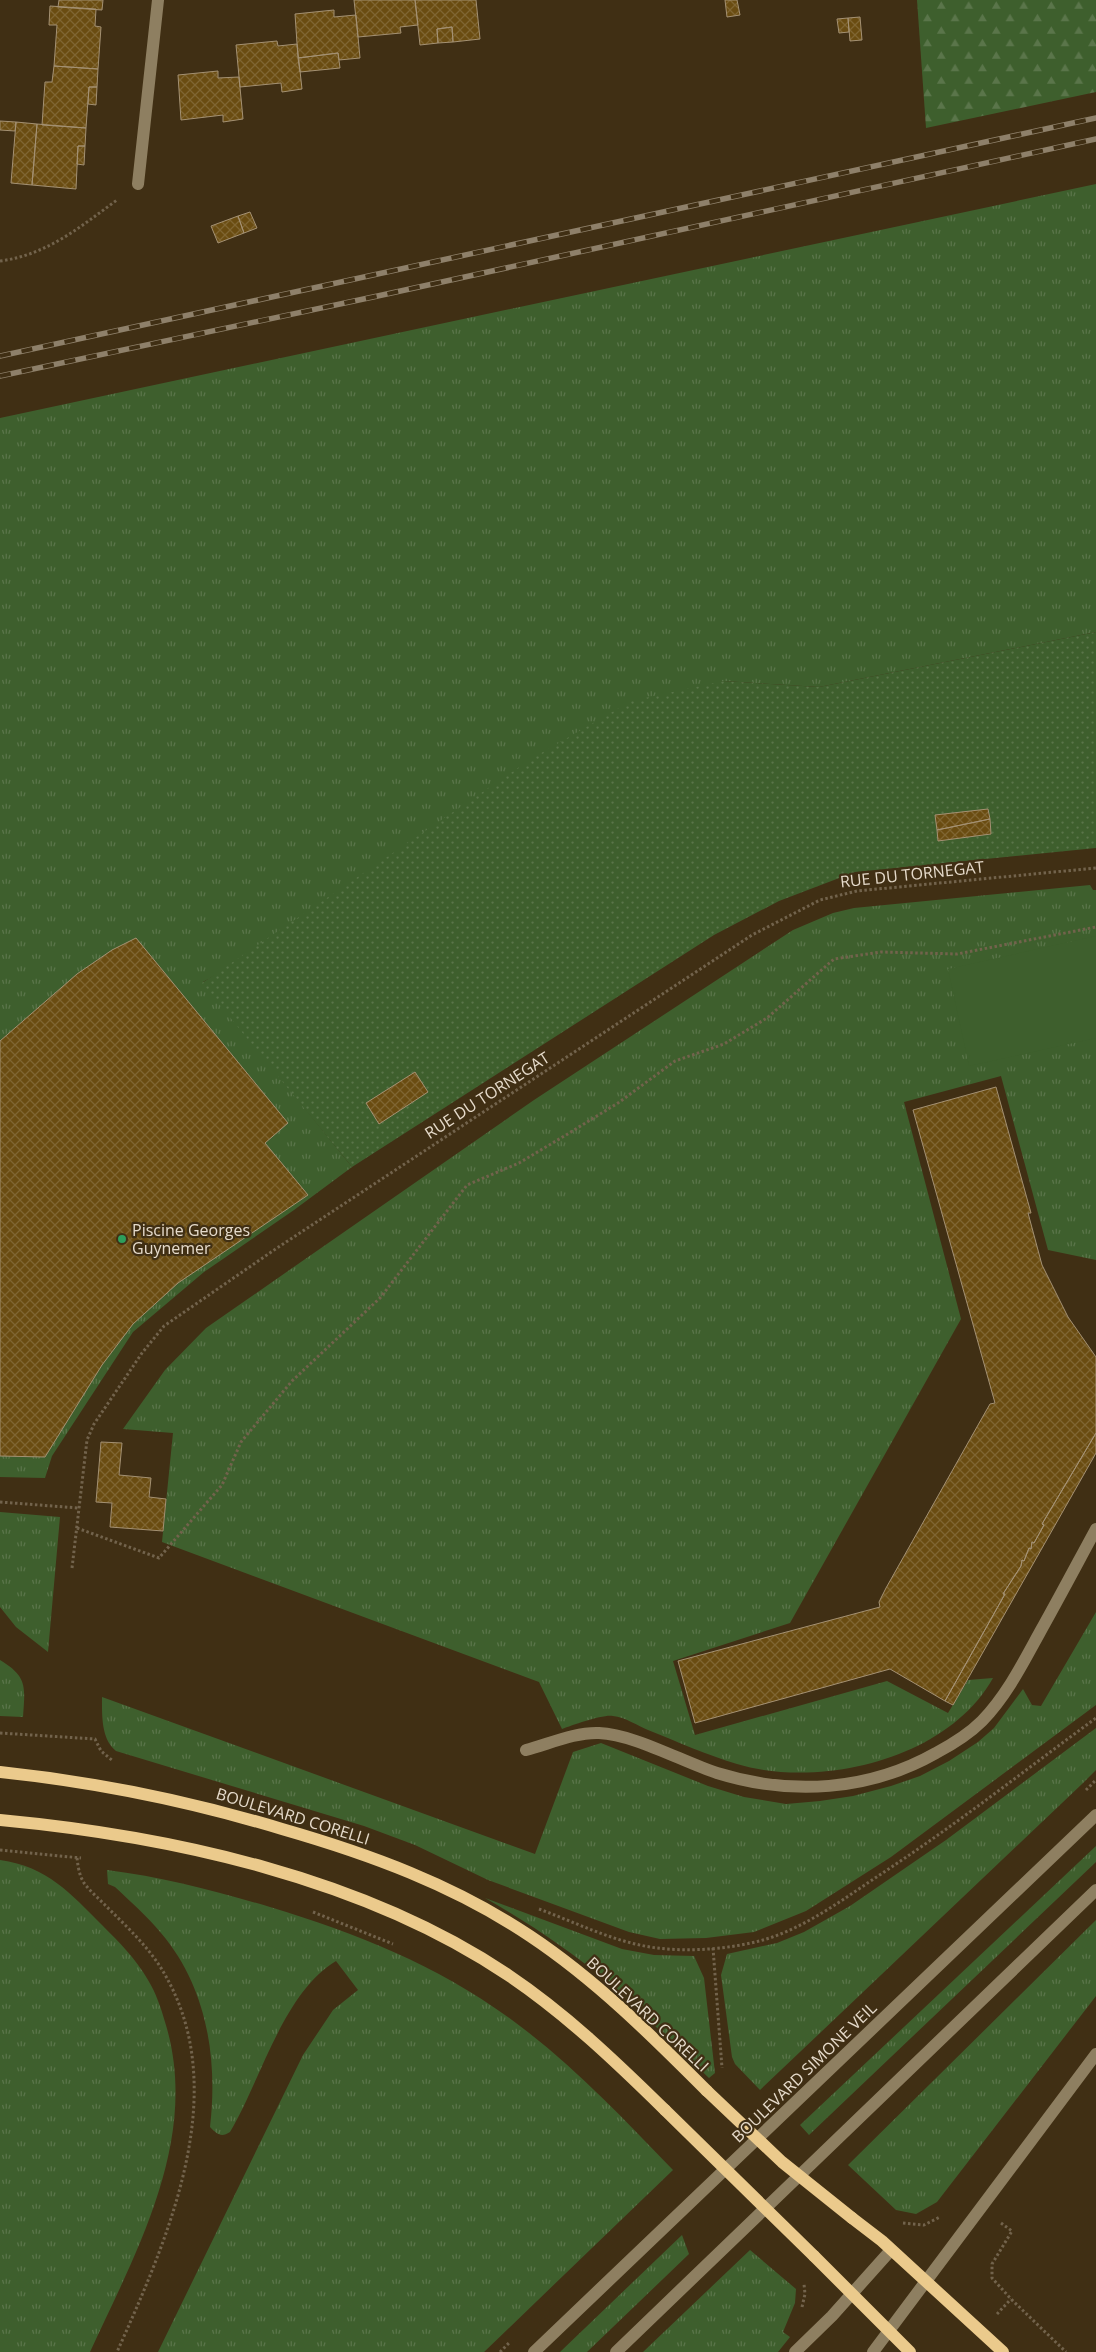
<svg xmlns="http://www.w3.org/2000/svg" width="1096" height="2352" viewBox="0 0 1096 2352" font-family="'Open Sans',sans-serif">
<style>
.grass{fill:url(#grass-tufts)}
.forest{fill:url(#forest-firs)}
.garden{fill:url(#garden-dots)}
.pitch{fill:#3e5f2d}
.building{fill:url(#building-cross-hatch);stroke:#a49173}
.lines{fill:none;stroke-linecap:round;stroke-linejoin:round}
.path{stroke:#72634c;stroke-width:3;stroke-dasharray:2.5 2.5;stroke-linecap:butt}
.minor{stroke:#8e7f61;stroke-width:12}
.major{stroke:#ebca8c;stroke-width:12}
.rail-casing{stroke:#8e806a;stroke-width:5.5}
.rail{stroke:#402f14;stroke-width:4;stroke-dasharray:11;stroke-linecap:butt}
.major-bridge{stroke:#ebca8c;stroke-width:12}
.leisure-dot{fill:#2e9e5b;stroke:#402f14;stroke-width:2}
.labels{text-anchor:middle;stroke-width:4.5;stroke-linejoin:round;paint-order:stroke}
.street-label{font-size:16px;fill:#e6dbcb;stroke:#402f14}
.poi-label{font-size:16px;fill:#e6dbcb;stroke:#402f14;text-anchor:start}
</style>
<defs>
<pattern id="grass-tufts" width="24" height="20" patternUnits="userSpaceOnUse" patternTransform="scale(1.25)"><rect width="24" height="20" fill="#3e5f2d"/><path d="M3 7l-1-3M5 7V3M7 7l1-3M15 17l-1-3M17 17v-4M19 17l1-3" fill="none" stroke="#5a754a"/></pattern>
<pattern id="forest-firs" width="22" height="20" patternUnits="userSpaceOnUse" patternTransform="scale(1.25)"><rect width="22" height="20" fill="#3e5f2d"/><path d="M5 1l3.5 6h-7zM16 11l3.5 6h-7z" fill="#5a754a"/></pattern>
<pattern id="garden-dots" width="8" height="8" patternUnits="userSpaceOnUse" patternTransform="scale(1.25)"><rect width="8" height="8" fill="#3e5f2d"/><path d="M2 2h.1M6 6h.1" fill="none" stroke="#5a754a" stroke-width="1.8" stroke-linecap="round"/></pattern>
<pattern id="building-cross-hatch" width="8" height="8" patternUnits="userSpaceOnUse" patternTransform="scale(1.25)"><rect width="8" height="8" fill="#6a4c11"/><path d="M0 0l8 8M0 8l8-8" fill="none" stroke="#7f6532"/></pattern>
</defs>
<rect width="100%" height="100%" fill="#402f14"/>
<path class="grass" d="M1096,184V632L819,687L723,681L203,982L352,1167L294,1210L204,1272L133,1332L52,1456L45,1478L0,1477V418Z
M1090,885L1093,890H1096V1260L1048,1250L1001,1076L904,1102L961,1319L790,1623L673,1661L695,1735L887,1681L948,1713L968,1680L993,1678C948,1759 821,1789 737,1764C707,1755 678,1742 648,1730C638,1726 625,1717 613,1716C603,1714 573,1725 562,1729L539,1682L162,1542L173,1433L123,1429L165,1370L206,1328L534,1100L793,930L833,913L854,908Z
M0,1512L60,1517L48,1652L16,1627L0,1607Z
M1096,1612V1705L891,1857L806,1911L754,1932L706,1938L660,1939L629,1932L488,1880L415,1845L364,1826L116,1751C101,1739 102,1715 102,1697L535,1854L573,1752L601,1743L708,1786L744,1797L786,1804L820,1801L853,1796L891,1786L920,1776L949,1761L978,1742L994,1728L1023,1689L1032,1705L1041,1706Z
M0,1660C28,1677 25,1687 23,1717L0,1716Z
M1096,1728V1770L1082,1784L760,2090L735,2064L732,2057L721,1975L727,1954L777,1943L804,1932L850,1906L946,1840Z
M1096,1846V1862L809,2135L800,2125Z
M0,1860C48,1867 70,1893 102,1925C119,1942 136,1959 148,1980C156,1993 161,2008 165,2022C201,2137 137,2250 90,2352H0Z
M107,1870C163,1877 216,1891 270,1907C358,1934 437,1965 512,2020C572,2064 622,2117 673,2170L484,2352H158L303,2055L333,2010L358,1990L336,1961C283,1993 261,2080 230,2132C221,2138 217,2134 210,2127C218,2059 207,1987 161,1933C147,1916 131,1902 115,1887L108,1884Z
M485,1898L622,1949L654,1955L694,1956L704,1978L715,2073L709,2078C676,2047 644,2014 610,1984C571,1951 529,1923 485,1898Z
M1096,1920V1996L937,2202L916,2214L896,2210L848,2165Z
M682,2235L689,2254L587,2352H560Z
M750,2250L796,2289L795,2303L783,2332L790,2337L778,2352H643Z"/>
<path class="forest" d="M917,0H1096V92L926,128Z"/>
<path class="garden" d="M1096,632V848L855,872L779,901L714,935L352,1167L202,983L531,759L631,701L723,681L819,687Z"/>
<path class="pitch" d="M1096,936V1038L969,1066L948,969Z"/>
<path class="building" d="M59,0H103L102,10L58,7Z
M354,0H415L418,25L400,27L401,33L358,37Z
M415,0H476L480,39L453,42L452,27L437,29L438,43L420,45Z
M725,0H737L740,15L727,17Z
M50,6L96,9L95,26L101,27L98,69L54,66L57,25H49Z
M334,10V17L356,15L360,58L339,60L338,53L298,58L295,14Z
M860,17L862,40L850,41L848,18Z
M848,18L849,32L839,33L837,19Z
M452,27L453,42L438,43L437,29Z
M277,41L278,46L297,44L302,89L282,92L281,83L240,87L236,45Z
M338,53L340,68L300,72L298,58Z
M54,66L98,69L97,87H89L86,128L42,125L45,82H52Z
M218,71V78L239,77L243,119L223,122V115L181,120L178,75Z
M89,87H97L96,105L88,104Z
M0,121L16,122L15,131L0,130Z
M16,122L37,124L32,185L11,183Z
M37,124L86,128L85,146H78L76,189L32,185Z
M78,146H85L84,165L77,164Z
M250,212L257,228L244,233L238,216Z
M238,216L244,233L218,243L211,226Z
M988,809L990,819L937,830L935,815Z
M990,819L991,834L938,841L937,830Z
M136,938L288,1123L265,1143L308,1195L178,1283L133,1324L102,1365L45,1457L0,1456V1041L77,974L112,950Z
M415,1072L428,1092L379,1124L366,1103Z
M996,1087L1031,1213H1028L1042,1265L1068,1317L1096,1357V1433L1042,1524L1044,1525L1034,1543L1032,1542L1031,1549L1029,1548L1024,1561L1022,1560L1021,1566L1003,1594H1005L945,1701L890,1669L695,1723L678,1661L880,1607L879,1602L886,1588L982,1418L990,1404L995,1403L913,1110Z
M1096,1433V1453L953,1705L945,1701L1005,1594H1003L1021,1566L1022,1560L1024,1561L1029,1548L1031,1549L1032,1542L1034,1543L1044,1525L1042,1524Z
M101,1442L122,1443L119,1475L151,1478L149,1497L166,1499L163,1531L110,1527L112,1503L96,1502Z"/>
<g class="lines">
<path class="path" d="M0,261C47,255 80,227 117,200
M0,1502L78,1508
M77,1528L159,1558L222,1485L241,1442L292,1381L380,1298L467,1185L519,1163L566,1135L618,1103L675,1061L724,1044L767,1018L834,959L881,952L957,954L1096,927
M72,1568L87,1440L94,1424L142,1353L164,1326L277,1248L752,935L820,900L857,891L1096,868
M0,1733L95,1739L101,1751L113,1761
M1086,1790L1096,1780
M0,1850L81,1858
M77,1858C78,1866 79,1875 84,1883C90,1891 98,1898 105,1905C126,1926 149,1947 164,1973C234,2092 167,2240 117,2352
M539,1909C577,1923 616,1943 657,1948C691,1952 730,1949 763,1940C805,1928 842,1900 878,1876C953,1827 1024,1771 1096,1718
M313,1912L393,1944
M713,1948L722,2068
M903,2223L924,2225L940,2217
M1001,2223L1012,2231L992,2264V2278L1011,2299L1066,2352
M802,2307L805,2294L804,2284
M997,2314L1011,2299
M500,2352L509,2343"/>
<path class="minor" d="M138,184L158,0
M526,1750C549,1744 575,1732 599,1733C633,1734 683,1762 717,1773C791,1796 869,1791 936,1753C953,1744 969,1734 982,1721C1007,1695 1023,1663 1040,1632C1059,1598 1077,1564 1096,1529
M534,2352L1096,1815
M616,2352L1096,1890
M795,2352L832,2316L891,2250
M873,2352L1096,2054"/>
<path class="major" d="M0,1772C96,1782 189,1801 282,1829C369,1854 454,1885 530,1936C596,1980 651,2035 707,2091
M0,1820C171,1836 364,1878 508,1975C566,2014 616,2062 665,2110
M852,2218L882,2241L1003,2352
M814,2256L910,2352"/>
<g class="rail-casing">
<path id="rail" d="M0,356L1096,118
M0,376L373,297L1096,139"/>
</g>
<use href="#rail" class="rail"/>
<path class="major-bridge" d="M707,2091L782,2162L852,2218
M665,2110L814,2256"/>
</g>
<circle class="leisure-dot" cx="122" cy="1239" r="5"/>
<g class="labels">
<g class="street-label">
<text transform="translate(912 874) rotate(-6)" y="6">RUE DU TORNEGAT</text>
<text transform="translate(487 1095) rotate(-33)" y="6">RUE DU TORNEGAT</text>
<text transform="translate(293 1816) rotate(17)" y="6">BOULEVARD CORELLI</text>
<text transform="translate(648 2014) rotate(43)" y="6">BOULEVARD CORELLI</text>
<text transform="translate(804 2072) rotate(-44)" y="6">BOULEVARD SIMONE VEIL</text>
</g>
<g class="poi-label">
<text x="132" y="1236">Piscine Georges<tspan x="132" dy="18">Guynemer</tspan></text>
</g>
</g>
</svg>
